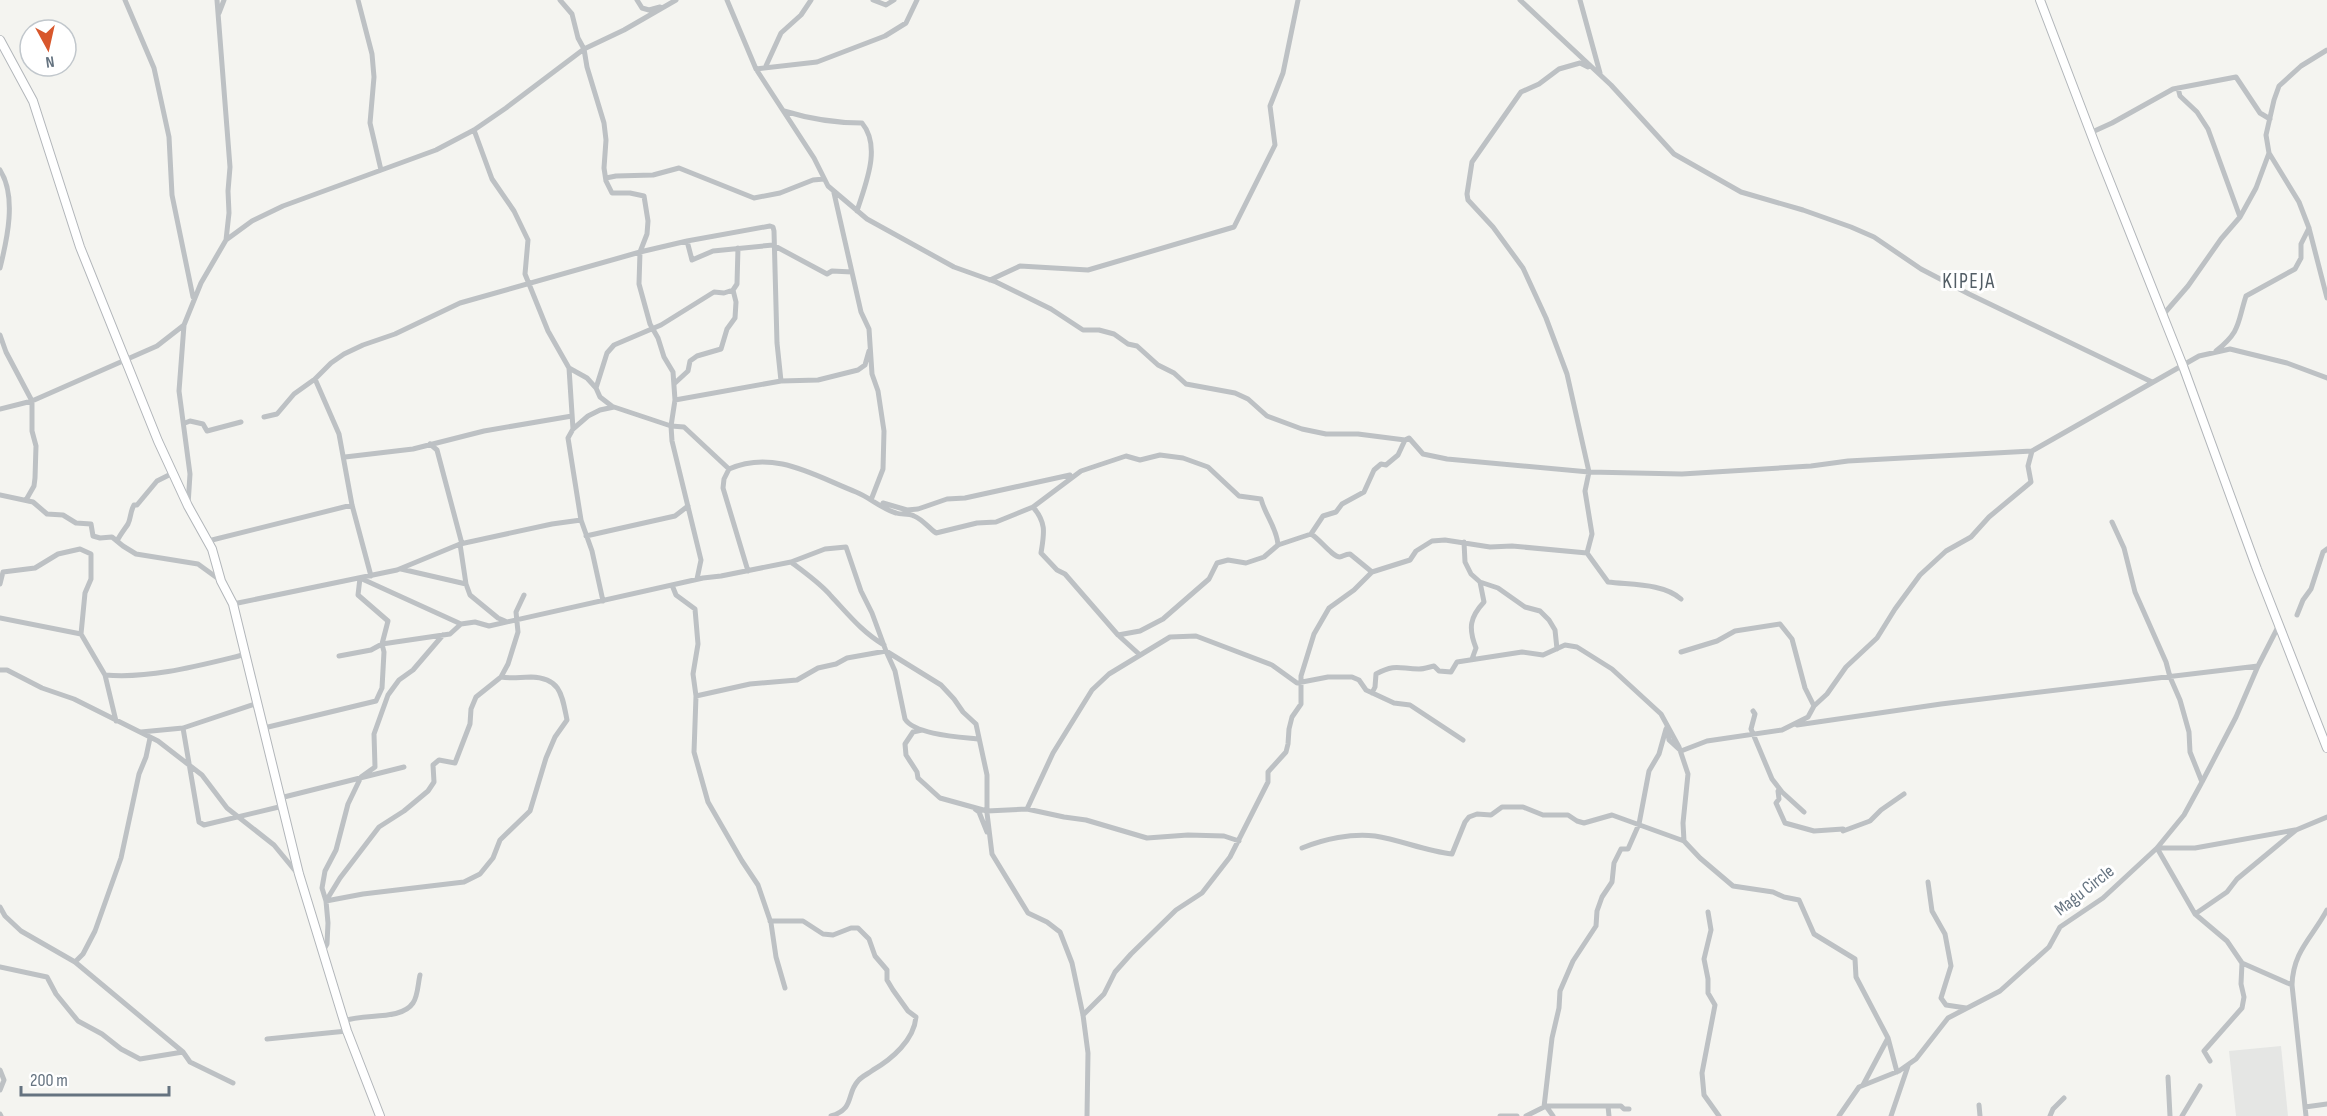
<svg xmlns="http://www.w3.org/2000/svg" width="2327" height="1116" viewBox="0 0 2327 1116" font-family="'Sofia Sans Condensed',sans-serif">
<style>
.built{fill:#e5e6e4}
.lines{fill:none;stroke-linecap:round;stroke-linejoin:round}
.secondary-casing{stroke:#b2b6ba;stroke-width:10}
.street{stroke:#bdc1c4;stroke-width:5}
.secondary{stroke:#fff;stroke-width:8}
.labels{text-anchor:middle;stroke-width:6;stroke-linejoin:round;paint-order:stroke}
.street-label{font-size:18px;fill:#657380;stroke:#fff}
.quarter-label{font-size:21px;letter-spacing:1.5px;fill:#525d65;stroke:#fff}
</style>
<rect width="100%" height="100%" fill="#f4f4f0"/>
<path class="built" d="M2281,1046L2288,1116H2236L2229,1051Z"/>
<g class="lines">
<g class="secondary-casing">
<path id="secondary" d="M2040,0L2098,152L2183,366L2257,569L2327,748
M0,40L33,101L80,247L158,441L188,506L212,549L221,581L233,604L299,874L347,1031L380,1116"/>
</g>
<path class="street" d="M125,0L154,68L169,137L172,195L193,297
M358,0L372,54L374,77L370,123L381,170
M560,0L572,14L578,38L584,49L587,67L604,123L606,140L604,168L606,181L612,193H630L644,196L648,221L647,234L640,252L639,284L650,324L658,338L664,357L673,372L675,400L671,426L684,427L729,469L724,479L723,488L748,571
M637,0L642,8L649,10L660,7
M727,0L756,69L814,158L828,186L867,219L954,267L996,282L1051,309L1083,330H1099L1114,334L1128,344L1137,346L1158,365L1174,373L1186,384L1235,393L1248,399L1267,416L1302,429L1326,434H1358L1405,440
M873,0L886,5L894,0
M1520,0L1611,85L1674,154L1741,192L1803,210L1851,227L1874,237L1921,269L1969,294L2152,382
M1580,0L1600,73
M219,13L224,0
M1588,67L1580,63L1559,69L1539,84L1521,92L1472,162L1467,194L1468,200L1493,227L1523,268L1546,318L1567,374L1589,472L1585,491L1592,534L1587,553L1608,582C1631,585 1663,583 1681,599
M765,68L781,33L801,15L811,0
M756,69L817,62L885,36L906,23L917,0
M2178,88L2180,96L2197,112L2208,129L2240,217
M784,111C810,119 834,123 862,123C882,147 865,185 857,211
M474,130L492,179L514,211L528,240L525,274L548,331L569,368L573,429
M2090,133L2112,123L2173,89L2236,77L2260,113L2270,119
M2269,153L2299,202L2309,228L2327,298
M0,170C17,196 7,240 0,268
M606,178L616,176L653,175L679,168L754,198L780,193L813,180L824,179
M834,193L861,312L869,329L872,374L878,391L884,431L883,469L871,500
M226,240L252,221L283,206L436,150L474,130L506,108L584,49L624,30L676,0
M687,241L692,260L713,251L773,245L827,274L832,271L852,272
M990,280L1020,266L1088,270L1234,227L1275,145L1270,106L1283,73L1298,0
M2162,316L2188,286L2221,239L2240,217L2256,188L2269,153L2266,135L2274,100L2279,86L2301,66L2327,50
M0,335L6,352L32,401V431L36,446L35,478L34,486L26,500
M2216,351C2241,331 2237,324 2246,296L2295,269L2301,258V244L2309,228
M569,368L587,378L596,388
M315,379L339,434L352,505L371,576
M675,383L688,371L690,361L697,356L721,349L727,329L735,318L736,302L733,290L737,284L738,248
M675,400L781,381L818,380L858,370L865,365L869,351
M613,407L600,397L596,388L607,353L614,345L661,325L714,292L724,293L733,290
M0,409L32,401L157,346L184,325
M264,417L277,414L294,394L315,379L331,363L344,354L363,345L395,334L460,303L640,252L687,241L770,226L773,227L774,231L777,343L781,381
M185,423L190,421L203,424L207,431L241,422
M430,444L437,450L462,544
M345,457L413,449L484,431L572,416
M729,469C774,449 815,476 856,492C869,497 882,509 896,513C902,515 908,513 914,516C922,519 929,528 936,533L977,523L996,522L1033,507L1081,471L1126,456L1140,460L1160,455L1183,458L1208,467L1239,496L1261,499C1265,515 1277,528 1278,545
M0,495L33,502L47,514L63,515L76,523L91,524L93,536L100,538L112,537L123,546L136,554L198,564L220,580
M883,503L907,510L918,509L947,499L965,498L1070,475
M188,505L190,474L179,391L184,325L201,283L226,240L229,213L228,191L230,167L217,0
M1033,507C1047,523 1044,534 1041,553L1057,570L1065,574L1118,635L1140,655
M581,520L568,438L573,429L588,416L600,410L614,407L671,426L672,441L701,560L697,579
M2112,522L2124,548L2135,592L2166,662L2170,677L2180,700L2189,732L2190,752L2202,782
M1311,534C1319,538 1332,557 1340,557C1343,556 1346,554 1350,554L1372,572
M586,536L675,516L688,506
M117,541C120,535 124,530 128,524C131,518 130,512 134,505H137L157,481L173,473
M208,541L352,505
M1464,542L1465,562L1471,574L1480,582L1498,588L1525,607L1540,611L1549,620L1555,630L1557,649
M460,544L466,584L470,595L498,618L505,621
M791,562L825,549L846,547L861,591L872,613L886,651L941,685L954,699L963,712L976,724L987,775V813L992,854L1028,913L1047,922L1060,932L1072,963L1083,1015L1088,1053L1087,1116
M401,569L466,584
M0,584L3,572L35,568L58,554L80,549L91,554V579L85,593L81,634L105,675L116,721
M672,585L676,595L695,609L698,644L693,674L696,696L694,752L708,802L742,861L758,885L771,923L776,957L785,988
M233,604L397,570L460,544L552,524L581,520L592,551L603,601
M2297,615L2303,600L2311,589L2323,552L2327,549
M0,618L81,634
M443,635L413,670L399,680L388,695L374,734L375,767L361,777L348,804L336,850L325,871L322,888L326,901L363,894L464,882L480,874L493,858L500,840L530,811L546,758L555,737L567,720C562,695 561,678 531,677C520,677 512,679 501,677
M1118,635L1140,631L1163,619L1209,579L1217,563L1228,560L1246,563L1264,557L1278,545L1311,534L1323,516L1336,512L1342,504L1364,492L1374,470L1381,464L1386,465L1398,455L1405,440L1409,438L1423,454L1447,459L1589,472L1682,474L1811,466L1848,461L2032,451L2199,356L2230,349L2287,363L2327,378
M1681,652L1717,641L1735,631L1780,624L1792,639L1805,688L1814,706
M339,656L371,650L382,644L450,634L461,624L475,622L489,626L703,578L721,576L791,562C805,573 820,583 831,596C848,614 862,632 884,645
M1472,659L1476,648C1468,628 1470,617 1484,602L1480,582
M0,670H7L42,688L74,699L158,741L202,775L227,808L274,845L297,873
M105,675C152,679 201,665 247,654
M1372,693L1375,687L1376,674C1396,663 1400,669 1419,669C1424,669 1429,667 1434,666L1439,671L1451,672L1457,662L1522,652L1543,655L1565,645L1577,647L1612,669L1661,714L1679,747L1688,774L1683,823L1684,841L1700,858L1733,886L1773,892L1784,897L1799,900L1814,934L1855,959L1856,977L1888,1038L1863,1085
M696,696L750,684L797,680L818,668L836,664L847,658L886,651L895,671L905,719C915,735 961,737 979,739
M1753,711L1755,714L1751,729L1772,779L1782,792L1778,791L1779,799L1776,803L1785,823L1814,831L1843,829
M1797,725L1941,704L2258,666
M1667,726L1669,740L1681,751L1707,741L1782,730L1808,717L1814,706L1827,694L1846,667L1877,638L1895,609L1920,575L1946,551L1971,537L1989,517L2031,482L2028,466L2032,451
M183,728L199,822L204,825L283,806
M264,728L376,701L382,688L384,652L382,644L388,621L358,595L360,578L461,624
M922,730L913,732L905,744L906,755L917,772L918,778L940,798L987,811L1027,809L1053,753L1092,690L1109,674L1170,637L1196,636L1272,665L1297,683L1328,677H1352L1359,680L1366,690L1394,703L1410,705L1463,740
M141,732L183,728L258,703
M1782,792L1804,812
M280,798L404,767
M975,809L979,812L987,832
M1027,809L1064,817L1086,820L1147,838L1188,835L1224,836L1239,841
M1843,831L1870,821L1881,810L1904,794
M1302,848C1324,839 1352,833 1375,836C1401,840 1425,851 1452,854L1465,822L1469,817L1477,814L1491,815L1502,807H1523L1543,815H1568L1577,821L1584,823L1612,815L1684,841
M2157,848L2195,914L2227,941L2242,963L2292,985
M2157,848H2195L2295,830
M1928,882L1932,911L1945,934L1951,966L1941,998L1946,1005L1966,1008
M0,907L5,916L21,931L75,962L183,1052L190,1062L233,1083
M1708,912L1711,930L1704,959L1708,979V993L1715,1005L1702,1073L1704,1095L1719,1116
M2195,914L2227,892L2237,879L2296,830L2327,817
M770,921H803L823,934L833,935L851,928H858L869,939L875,956L887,970V980L893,990L908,1011L916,1017C914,1040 892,1059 873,1070C868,1074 862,1076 858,1081C846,1094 855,1109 831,1116
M323,951L327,944L328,923L326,901L340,878L379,827L404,811L428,791L434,782L433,765L439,760L455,763L470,724L471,709L476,697L501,677L508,664L518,632L516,612L524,595
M75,962L83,954L95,931L121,858L139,774L146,757L150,738
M0,967L47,977L56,994L78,1021L102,1034L121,1049L140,1059L183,1052
M1083,1015L1104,994L1115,972L1131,954L1176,910L1202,893L1230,857L1268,782V772L1286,752L1288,744L1289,729L1292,717L1301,704V676L1314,634L1329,608L1354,590L1372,572L1410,560L1416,551L1432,541L1445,540L1490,547L1512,546L1587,553
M344,1021C363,1013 401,1021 413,1003C418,996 418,983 420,975
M1888,1038L1897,1072
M267,1039L347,1031
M2210,1061L2204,1051L2242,1008L2244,997L2241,984L2242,963
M0,1070L4,1080L0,1090
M2168,1077L2170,1116
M1979,1105L1980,1116
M1546,1106L1553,1116
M1608,1106L1609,1116
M1544,1107L1552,1038L1559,1008L1560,991L1573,961L1596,926L1597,911L1602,897L1612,882L1614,863L1621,849H1628L1639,824L1649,771L1659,754L1666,729
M2305,1107L2327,1104
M0,1114L1,1116
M1500,1116H1517
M1526,1116L1546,1106H1621L1624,1109H1629
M1839,1116L1859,1087L1899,1071L1916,1059L1948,1018L2000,991L2049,947L2060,927L2103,898L2157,848L2184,815L2202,782L2236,717L2258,666L2279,625
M1891,1116L1908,1066
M2050,1116L2053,1109L2064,1098
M2182,1116L2200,1086
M2306,1116L2292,985C2293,951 2312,938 2327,910"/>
<use href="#secondary" class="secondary"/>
</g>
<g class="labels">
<g class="street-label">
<text transform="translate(2084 890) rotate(-38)" y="6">Magu Circle</text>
</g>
<g class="quarter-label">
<text x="1969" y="288">KIPEJA</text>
</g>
</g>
<g transform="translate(48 48) rotate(172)"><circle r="28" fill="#ffffff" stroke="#c1c7cc" stroke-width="1.5"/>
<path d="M0-4.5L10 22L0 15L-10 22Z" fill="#d8572c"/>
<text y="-9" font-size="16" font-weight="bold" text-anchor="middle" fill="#657380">N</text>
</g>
<path d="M21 1086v9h148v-9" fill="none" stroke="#657380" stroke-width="3"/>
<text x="30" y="1086" font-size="18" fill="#657380" stroke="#ffffff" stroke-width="4.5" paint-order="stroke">200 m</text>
</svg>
